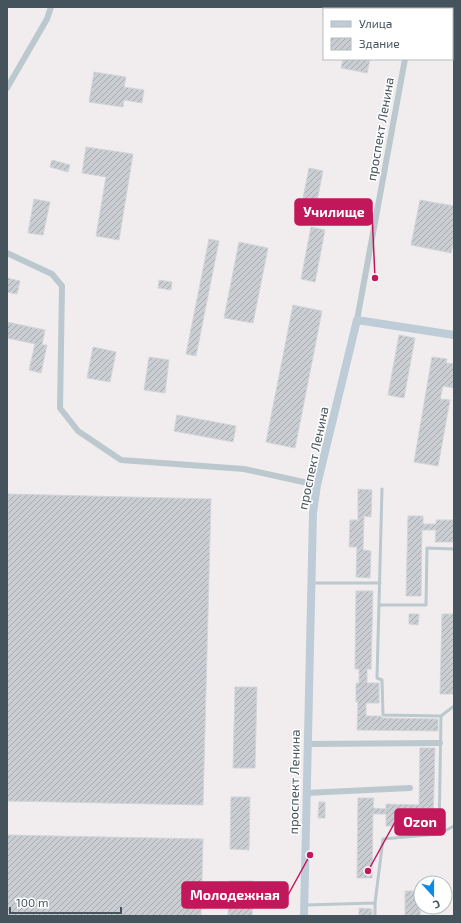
<svg xmlns="http://www.w3.org/2000/svg" width="461" height="923" viewBox="0 0 461 923" font-family="'Exo 2',sans-serif">
<style>
.building{fill:url(#building-hatch);stroke:#d1d5da}
.lines{fill:none;stroke-linecap:round;stroke-linejoin:round}
.lane{stroke:#bbc8ce;stroke-width:3}
.street{stroke:#bbc8ce;stroke-width:6}
.secondary{stroke:#bdccd6;stroke-width:8}
.labels{text-anchor:middle;stroke-width:3;stroke-linejoin:round;paint-order:stroke}
.street-label{font-size:13px;fill:#45545c;stroke:#fff}
.leader{fill:none;stroke:#c2185b;stroke-width:1.5}
.callout-dot{fill:#c2185b;stroke:#fff;stroke-width:1.5}
.callout{fill:#c2185b;stroke:#c2185b;stroke-width:1.5}
.callout-label{font-size:14px;text-anchor:middle;font-weight:bold;fill:#fff}
</style>
<defs>
<pattern id="building-hatch" width="6" height="6" patternUnits="userSpaceOnUse"><rect width="6" height="6" fill="#caced3"/><path d="M-1 1l2-2M0 6l6-6M5 7l2-2" fill="none" stroke="#a6aaae"/></pattern>
</defs>
<rect width="100%" height="100%" fill="#f1edee"/>
<path class="building" d="M343,59H370L367,73L341,68Z
M94,72L126,77L124,87L144,90L142,103L124,100L123,107L89,102Z
M86,147L133,154L119,240L96,236L106,177L82,173Z
M52,160L70,165L68,172L50,167Z
M309,168L323,171L316,206L302,203Z
M34,199L50,202L43,235L28,233Z
M420,200L454,206V239L451,253L411,245Z
M311,227L325,230L315,282L301,279Z
M209,239L219,241L196,356L186,354Z
M239,242L268,248L253,323L224,318Z
M7,278L20,281L17,294L7,292Z
M159,280L172,282L171,290L158,288Z
M293,305L322,311L295,448L266,442Z
M7,322L45,330L42,345H47L41,373L29,370L35,344L7,338Z
M399,335L415,338L404,398L388,395Z
M93,347L116,352L110,382L87,378Z
M149,357L169,360L165,393L144,390Z
M432,357L447,359L446,363L454,364V388L443,386L440,399L450,400L438,466L414,462Z
M177,415L236,426L233,442L174,431Z
M358,489L372,490L371,517L364,516L363,550L371,551L370,578L356,577L357,547H349L350,520H358Z
M8,494L211,499L203,805L7,801Z
M408,516H423V524H436V520H454V542H435L436,530H422L421,596H406Z
M356,591H373L371,669H367V683H379V703H366V716H380L383,718L438,719V731L357,730L358,702H356V683H359V669H355Z
M409,614H419L418,625L409,624Z
M442,614H454V694H440Z
M235,687H257L255,768H233Z
M420,748H435L433,826H386V814H373L372,878H357L358,798H374L373,808L386,809V804L419,805Z
M231,797H250L249,850L230,849Z
M319,802H325V818H318Z
M7,835L203,839L201,916H7Z
M229,881H253L252,916H228Z
M405,891H421L420,916H405Z
M359,908L372,909V916H359Z"/>
<g class="lines">
<path class="lane" d="M382,489L377,678L382,680L383,715L441,716L454,706
M313,583H380
M379,605H426L427,548L454,549
M439,834L441,716
M305,905L375,903
M375,916V903L383,839L439,834L454,826"/>
<path class="street" d="M414,9L415,7
M7,88L47,19L51,7
M7,253L52,274L62,286L60,408L78,431L121,460L244,469L317,485
M357,320L405,59
M307,744L440,743
M306,793L410,788"/>
<path class="secondary" d="M304,916L313,513L317,485L357,320L454,335"/>
</g>
<g class="labels">
<g class="street-label">
<text transform="translate(380 129) rotate(-80)" y="5">проспект Ленина</text>
<text transform="translate(313 458) rotate(-78)" y="5">проспект Ленина</text>
<text transform="translate(294 782) rotate(-89)" y="5">проспект Ленина</text>
</g>
</g>
<path class="leader" d="M375 278L372 212M368 871L395 822M310 855L288 895"/>
<g class="callout-dot">
<circle cx="375" cy="278" r="4"/>
<circle cx="368" cy="871" r="4"/>
<circle cx="310" cy="855" r="4"/>
</g>
<g class="callout">
<rect x="295" y="199" width="77" height="26" rx="4"/>
<rect x="395" y="809" width="50" height="26" rx="4"/>
<rect x="182" y="882" width="106" height="26" rx="4"/>
</g>
<g class="callout-label">
<text x="334" y="217">Училище</text>
<text x="420" y="827">Ozon</text>
<text x="235" y="900">Молодежная</text>
</g>
<rect width="461" height="923" fill="none" stroke="#45545c" stroke-width="16"/>
<rect x="323" y="8" width="130" height="52" fill="#ffffff" stroke="#b5bbbe"/>
<rect x="331" y="21" width="20" height="6" fill="#bdccd6" stroke="#b5bbbe"/>
<text x="359" y="28" font-size="12" fill="#45545c">Улица</text>
<rect x="331" y="38" width="20" height="12" fill="url(#building-hatch)" stroke="#b5bbbe"/>
<text x="359" y="48" font-size="12" fill="#45545c">Здание</text>
<g transform="translate(433 895) rotate(159)"><circle r="19" fill="#ffffff" stroke="#b5bbbe"/>
<path d="M0-3L7 15L0 10L-7 15Z" fill="#108ae8"/>
<text y="-6" font-size="11" font-weight="bold" text-anchor="middle" fill="#45545c">С</text>
</g>
<path d="M10 907v6h111v-6" fill="none" stroke="#45545c" stroke-width="2"/>
<text x="16" y="907" font-size="12" fill="#45545c" stroke="#ffffff" stroke-width="3" paint-order="stroke">100 m</text>
</svg>
